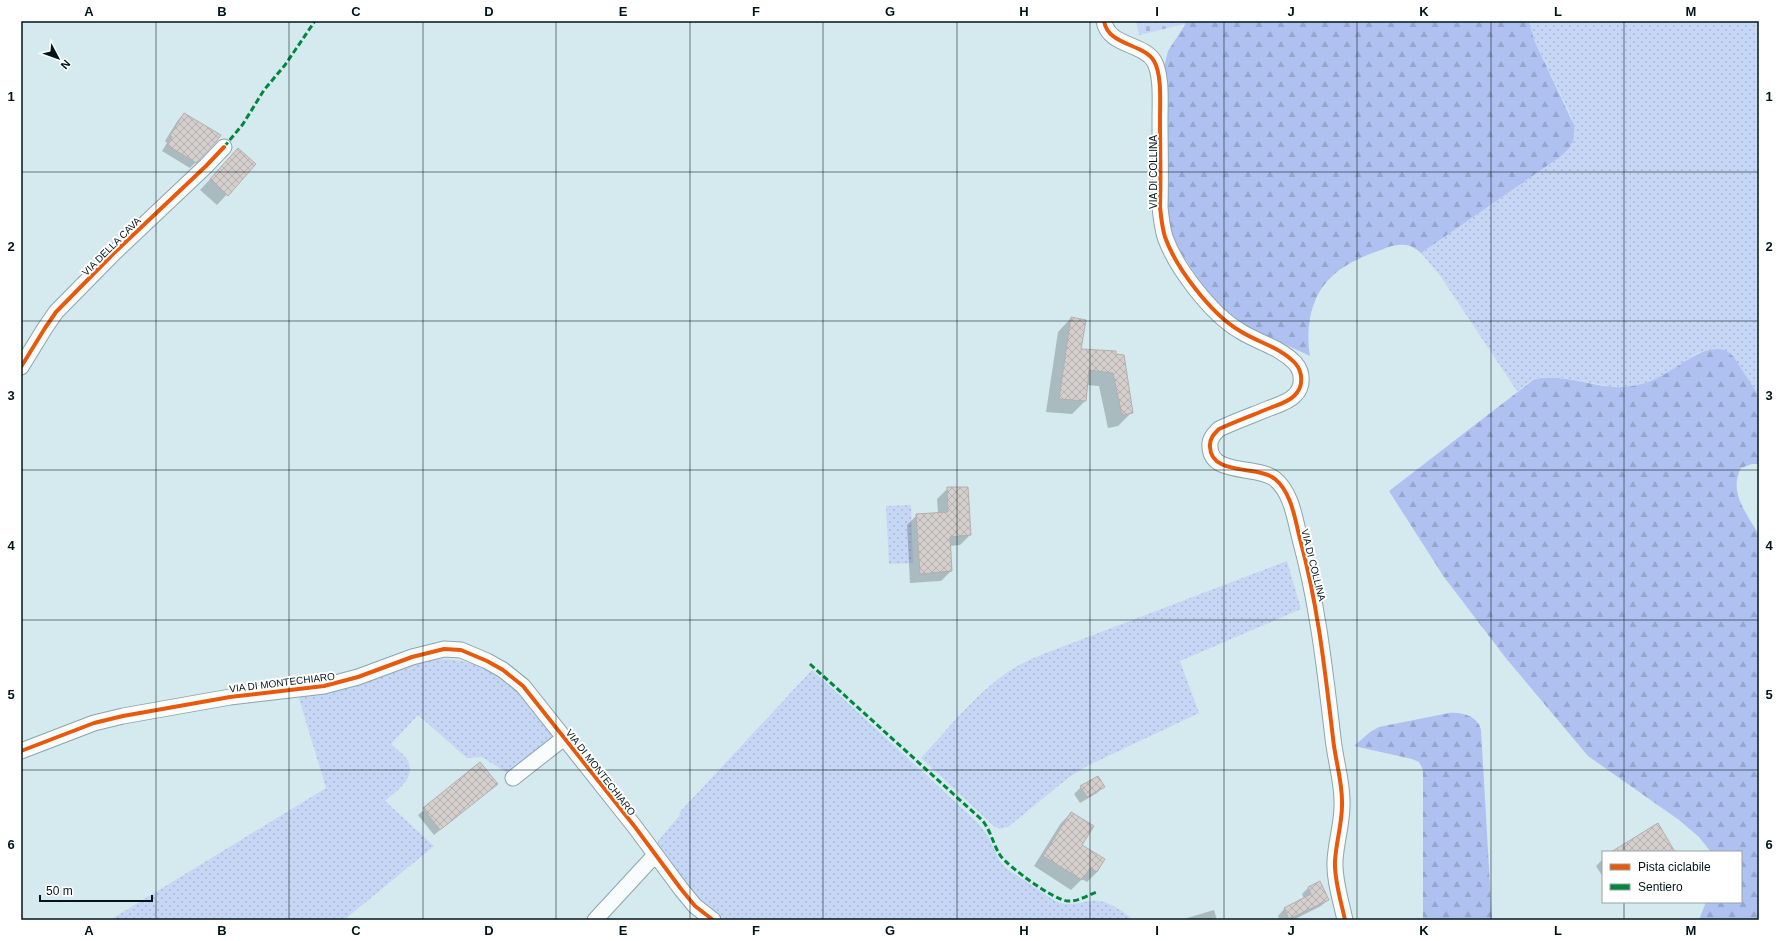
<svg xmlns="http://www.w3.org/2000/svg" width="1780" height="941" viewBox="0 0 1780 941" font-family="Helvetica,sans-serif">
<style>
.grass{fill:url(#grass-dots)}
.forest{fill:url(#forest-firs)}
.cemetery{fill:url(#cemetery-stones)}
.shadow{fill:#0003}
.building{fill:url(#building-cross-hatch);stroke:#b4afac}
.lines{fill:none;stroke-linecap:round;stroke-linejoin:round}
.minor-casing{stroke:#8ba5ab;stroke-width:17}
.minor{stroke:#f9fcfd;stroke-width:15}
.quiet{stroke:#00873e;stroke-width:3;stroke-dasharray:6 3;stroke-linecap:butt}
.cycleway-casing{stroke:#fff;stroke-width:6}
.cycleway{stroke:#e8590c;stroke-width:4}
.grid{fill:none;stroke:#00151b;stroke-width:1;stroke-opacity:0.55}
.labels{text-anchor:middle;stroke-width:4;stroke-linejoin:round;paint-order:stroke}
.street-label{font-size:10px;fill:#00151b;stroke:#fff}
.neatline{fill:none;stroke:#00151b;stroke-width:1.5}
.grid-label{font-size:13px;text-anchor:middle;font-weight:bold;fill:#00151b}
</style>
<defs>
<pattern id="grass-dots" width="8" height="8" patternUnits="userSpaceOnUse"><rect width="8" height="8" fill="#c6d6f5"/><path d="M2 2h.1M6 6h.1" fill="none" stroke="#a8b7d1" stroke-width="1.8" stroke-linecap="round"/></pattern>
<pattern id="forest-firs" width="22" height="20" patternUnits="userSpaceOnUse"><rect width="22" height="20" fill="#afc1f0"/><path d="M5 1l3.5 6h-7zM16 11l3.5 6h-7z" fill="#95a5cd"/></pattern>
<pattern id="cemetery-stones" width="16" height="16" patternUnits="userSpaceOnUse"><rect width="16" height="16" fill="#c6d6f5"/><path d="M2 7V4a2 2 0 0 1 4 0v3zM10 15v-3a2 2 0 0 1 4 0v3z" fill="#a8b7d1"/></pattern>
<pattern id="building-cross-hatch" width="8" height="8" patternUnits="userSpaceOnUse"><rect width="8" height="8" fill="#d4cecc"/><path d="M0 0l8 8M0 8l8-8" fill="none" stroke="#b4b0af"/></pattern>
</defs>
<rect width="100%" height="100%" fill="#d4eaef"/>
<path class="grass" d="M1529,21H1759V396L1749,381L1699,352C1676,368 1653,386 1624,387C1598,388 1556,371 1532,380C1527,383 1522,388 1517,391L1439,274L1421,253L1560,157L1575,134L1571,116L1534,40Z
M911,505L913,563L889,564L886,506Z
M1287,561L1301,609L1180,661L1199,713L1087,766L1068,778L1008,827L1000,829L995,827L921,758C949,728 981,687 1016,667C1026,661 1036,657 1046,653Z
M441,659C499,660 523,697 554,739L509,773H507L482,757L467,758L418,715L391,744C396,749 405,755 408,761C416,779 396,791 385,801L434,846L344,920H110L326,788L298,695L314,696L329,693L423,662Z
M812,670L978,823L989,838L999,860L1007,869L1055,901C1069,907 1077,902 1092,901C1106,899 1123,911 1133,920H726C696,904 677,874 658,846V841L680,815L679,813Z"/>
<path class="forest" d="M1185,21H1529L1534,40L1574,125C1576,140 1571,148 1560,157L1421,253C1416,249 1411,245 1405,245C1396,244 1388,247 1381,250C1354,259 1326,273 1315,301C1308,318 1307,338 1310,356L1240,323L1224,311L1210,296L1175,244L1168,220L1166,204L1165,63L1168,51L1185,25Z
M1717,349L1725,350L1733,356L1759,396V464H1752L1741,468C1728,492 1747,514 1759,535V920H1699L1706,902H1741V852H1711L1699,837L1679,820L1588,756L1505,657L1444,577L1389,491L1533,380C1558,371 1597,389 1624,387C1642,386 1658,379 1673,369C1689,360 1697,351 1717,349Z
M1449,713C1462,712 1478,716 1481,730L1492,920H1423V770L1419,762L1412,759L1354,746L1370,732L1379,727Z"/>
<path class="cemetery" d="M1136,21H1185V24L1139,35Z"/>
<path class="shadow" d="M184,114L215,142L190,168L162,151L167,143L165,141L178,120Z
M228,160L255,164L217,205L200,190Z
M1071,318L1080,350L1115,352L1132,412L1118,426L1108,428L1099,386L1086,385L1085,401L1072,414L1046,412L1058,332Z
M948,488L970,535L960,545L949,546L951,571L941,581L910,583L907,525L917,515L938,513L937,499Z
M480,764L490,789L434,835L418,815Z
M1104,786L1097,793L1080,803L1074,794L1081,787Z
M1071,813L1081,845L1097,872L1087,882L1082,879L1071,890L1034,866L1061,823Z
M1603,859V877L1596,866Z
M1308,888L1328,900L1321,906L1293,920H1280L1278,916L1284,909L1304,899L1302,894Z
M1214,910L1217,920H1185L1187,918Z"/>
<path class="building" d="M184,113L221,135L216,142L196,163L167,145L172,137L170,135Z
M238,148L256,164L228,196L210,179Z
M1071,317L1086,320L1081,349L1116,351V354L1124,355L1133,413L1122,415L1113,373L1089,370L1086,401L1059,399Z
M947,487H968L971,535L950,537L952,571L920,574L916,514L948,512Z
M480,762L498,784L440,830L423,808Z
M1098,776L1105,787L1087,797L1080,786Z
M1071,812L1094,826L1082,845L1105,859L1097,872L1090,868L1082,880L1043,856Z
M1658,823L1675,852H1611Z
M1320,881L1329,900L1289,919L1284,908L1311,894L1308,887Z"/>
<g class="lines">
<g class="minor-casing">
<path id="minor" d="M1104,21C1108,46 1143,43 1154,61C1162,75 1160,102 1160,118C1160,148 1161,177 1160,207C1161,217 1162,227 1165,237C1176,268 1211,314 1240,331C1257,342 1280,347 1295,363C1303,372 1304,387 1294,396C1288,402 1278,405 1270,408C1253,415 1236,421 1219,429C1214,434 1209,439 1210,447C1211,476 1258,465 1275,479C1292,493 1295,520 1300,539C1318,605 1325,671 1333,738C1335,759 1342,780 1342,801C1343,821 1336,841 1335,861C1334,880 1341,901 1345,920
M21,367L45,328L56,312L114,253L206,166L224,147
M21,751L94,723L123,716L230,697L324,686L358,677L412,657L444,649L461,650L487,661L503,670L523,686L635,827L681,889L695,906L713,920
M513,778L564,738
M595,920L655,855"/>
</g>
<use href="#minor" class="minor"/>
<path class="quiet" d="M224,147L243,124L264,90L285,65L315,21
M810,664L982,820C991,831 993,844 1000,855C1007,866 1055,901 1068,901C1077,902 1088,895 1097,892"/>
<g class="cycleway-casing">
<path id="cycleway" d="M1104,21C1108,46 1143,43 1154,61C1162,75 1160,102 1160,118C1160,148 1161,177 1160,207C1161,217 1162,227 1165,237C1176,268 1211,314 1240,331C1257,342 1280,347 1295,363C1303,372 1304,387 1294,396C1288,402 1278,405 1270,408C1253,415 1236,421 1219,429C1214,434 1209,439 1210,447C1211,476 1258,465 1275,479C1292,493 1295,520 1300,539C1318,605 1325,671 1333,738C1335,759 1342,780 1342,801C1343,821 1336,841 1335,861C1334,880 1341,901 1345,920
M21,367L45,328L56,312L114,253L206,166L224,147
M21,751L94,723L123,716L230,697L324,686L358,677L412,657L444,649L461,650L487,661L503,670L523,686L635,827L681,889L695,906L713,920"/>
</g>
<use href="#cycleway" class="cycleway"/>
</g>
<path class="grid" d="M156,21V920M289,21V920M423,21V920M556,21V920M690,21V920M823,21V920M957,21V920M1090,21V920M1224,21V920M1357,21V920M1491,21V920M1624,21V852M21,172H1759M21,321H1759M21,470H1759M21,620H1759M21,770H1759M1624,902V920"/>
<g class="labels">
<g class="street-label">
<text transform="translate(1153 172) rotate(-90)" y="4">VIA DI COLLINA</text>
<text transform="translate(111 246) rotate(-45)" y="4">VIA DELLA CAVA</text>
<text transform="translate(1314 565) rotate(76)" y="4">VIA DI COLLINA</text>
<text transform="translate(282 682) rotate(-7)" y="4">VIA DI MONTECHIARO</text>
<text transform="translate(601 772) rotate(52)" y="4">VIA DI MONTECHIARO</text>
</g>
</g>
<rect width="1780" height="941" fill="none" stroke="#ffffff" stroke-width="44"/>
<rect x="1602" y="851" width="140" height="52" fill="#ffffff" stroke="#99a1a4"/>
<rect x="1610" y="864" width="20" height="6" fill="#e8590c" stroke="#99a1a4"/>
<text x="1638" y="871" font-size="12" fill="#00151b">Pista ciclabile</text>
<rect x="1610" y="884" width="20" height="6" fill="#00873e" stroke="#99a1a4"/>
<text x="1638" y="891" font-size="12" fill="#00151b">Sentiero</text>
<g transform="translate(58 58) rotate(131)" stroke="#ffffff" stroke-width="3" paint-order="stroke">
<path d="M0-3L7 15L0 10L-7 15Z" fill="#00151b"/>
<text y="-6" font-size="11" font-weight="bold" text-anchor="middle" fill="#00151b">N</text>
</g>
<path d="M40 895v6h112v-6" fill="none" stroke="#00151b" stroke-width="2"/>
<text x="46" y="895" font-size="12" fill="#00151b" stroke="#ffffff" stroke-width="3" paint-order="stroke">50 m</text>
<rect x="22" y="22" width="1736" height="897" class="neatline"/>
<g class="grid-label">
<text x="89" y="16">A</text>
<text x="222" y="16">B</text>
<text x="356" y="16">C</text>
<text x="489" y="16">D</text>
<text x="623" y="16">E</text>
<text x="756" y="16">F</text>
<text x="890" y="16">G</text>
<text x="1024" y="16">H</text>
<text x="1157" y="16">I</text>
<text x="1291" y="16">J</text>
<text x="1424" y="16">K</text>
<text x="1558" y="16">L</text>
<text x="1691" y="16">M</text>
<text x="11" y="101">1</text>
<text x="1769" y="101">1</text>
<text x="11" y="251">2</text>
<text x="1769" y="251">2</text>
<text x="11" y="400">3</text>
<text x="1769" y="400">3</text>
<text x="11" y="550">4</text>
<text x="1769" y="550">4</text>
<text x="11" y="699">5</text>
<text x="1769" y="699">5</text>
<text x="11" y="849">6</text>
<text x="1769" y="849">6</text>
<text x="89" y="935">A</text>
<text x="222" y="935">B</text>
<text x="356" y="935">C</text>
<text x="489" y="935">D</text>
<text x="623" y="935">E</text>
<text x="756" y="935">F</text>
<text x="890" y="935">G</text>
<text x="1024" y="935">H</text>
<text x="1157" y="935">I</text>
<text x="1291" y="935">J</text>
<text x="1424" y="935">K</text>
<text x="1558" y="935">L</text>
<text x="1691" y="935">M</text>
</g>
</svg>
